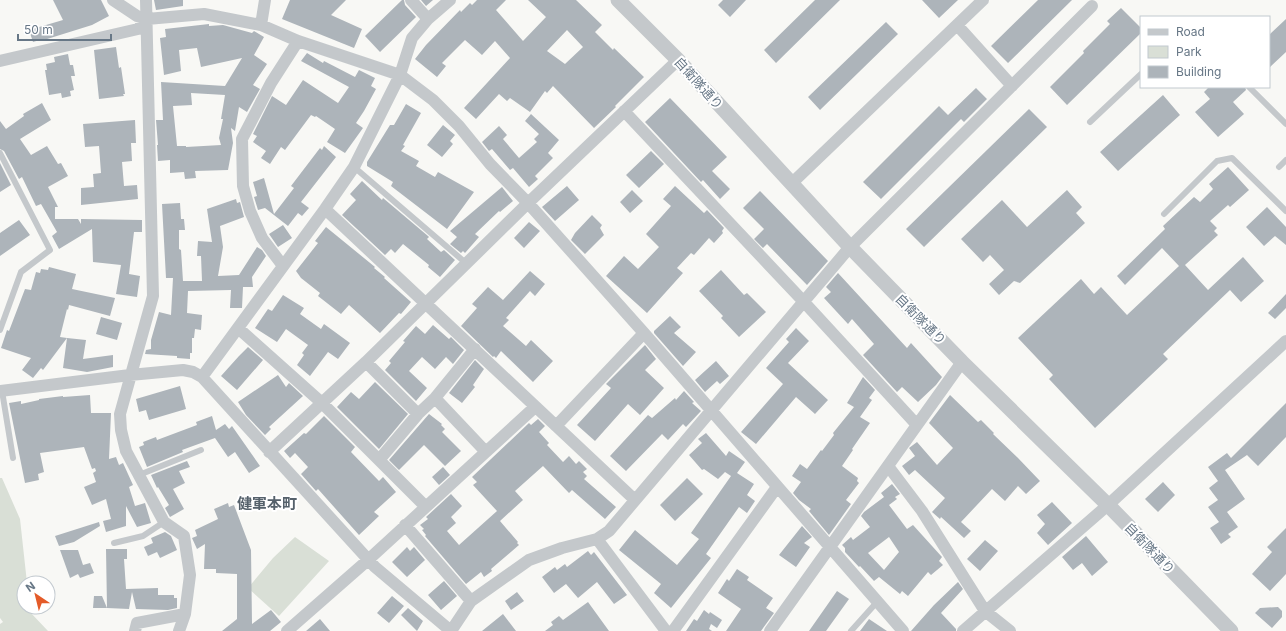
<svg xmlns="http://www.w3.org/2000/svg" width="1286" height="631" viewBox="0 0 1286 631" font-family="Inter,'Noto Sans JP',sans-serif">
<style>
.green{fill:#d9dfd6}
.building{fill:#adb4ba;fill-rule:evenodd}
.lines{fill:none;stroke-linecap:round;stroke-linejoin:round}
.service{stroke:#c4c8cb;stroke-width:6}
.minor{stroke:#c4c8cb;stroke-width:12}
.tertiary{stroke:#c4c8cb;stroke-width:15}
.labels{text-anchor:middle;stroke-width:4;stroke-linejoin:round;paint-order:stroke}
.street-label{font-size:13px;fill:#677786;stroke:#fff}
.quarter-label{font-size:15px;font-weight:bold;fill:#55616b;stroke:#fff}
</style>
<rect width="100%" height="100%" fill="#f8f8f5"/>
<path class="green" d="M0,478H2L20,519L27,583H24V607H30V612L48,631H0V624L3,622L0,618Z
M295,537L329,561L279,616L248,588L273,558Z"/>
<path class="building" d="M53,0H101L109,16L92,25L44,40L43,39L33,42L29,30L63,20Z
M154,0H183V6L156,10Z
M290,0H346L331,15L362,29L354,48L282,19Z
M402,0H404L405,5L416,17L380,52L365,36Z
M421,0H433L426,6Z
M477,0H506L496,10L523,41L546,17L528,0H576L602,25L595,32L613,50L614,48L644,77L615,106L616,107L594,128L553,86L547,93L545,91L530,112L510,98L507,101L499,94L476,119L464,108L510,58L495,41L482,55L465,40L442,63L446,66L437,77L415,59L426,45L460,10L461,12L470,3L472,5ZM567,30L583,47L565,64L547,51Z
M723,0H746L730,17L718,5Z
M815,0H840L776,63L764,50Z
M922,0H958L939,18Z
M1038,0H1072L1008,63L991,46Z
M1121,8L1141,28V33L1067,105L1050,87L1084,53L1083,51L1110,24L1107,21Z
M1286,19V52L1269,68V35Z
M886,22L898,34L820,110L808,97Z
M209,24V26L223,25L252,33L254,31L264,37L254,55L267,64L253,85L260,89L247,112L239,107L235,131L231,128L233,143L228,170L195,171L196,178L185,179L184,172L170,173V160L158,161L157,145H158L156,120H163L161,82L225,86L242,58L201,67L197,48L179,50L181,71L164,75L160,38L166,37L165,29ZM191,93L225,95L221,119H223L219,138L221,145L186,147V146H177L173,106L192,105Z
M116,47L119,68L121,67L125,94H123L124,96L99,99L94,50Z
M307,53L323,63L324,61L355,77L359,70L375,78L371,86L376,89L364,111L356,123L363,128L345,153L327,142L335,129L316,116L315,117L311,115L285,150L281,147L270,164L261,158L266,151L253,142L257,136L253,134L272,96L286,105L303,80L338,103L349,87L301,61Z
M68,54L70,65H73L75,76H71L74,90L70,91L71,96L62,98L61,93L49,95L45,70H47L46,64L55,62L54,57Z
M1209,87H1245L1246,90L1233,102L1244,114L1218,137L1195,112L1210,99L1204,92Z
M976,88L987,99L964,122L961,119L881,199L863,182L939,106L948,115Z
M1163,95L1180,115L1118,171L1100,152Z
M670,98L727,157L712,171L730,189L720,199L703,180L701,182L645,122Z
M42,103L51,120L20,139L31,155L47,146L58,164L61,163L68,176L48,187L58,207H55V219H78L81,224V219L142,220V232H134L129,274L140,276L137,297L116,294L121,265L93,262L92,229L59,249L52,236L57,232L41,204L36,206L22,177L19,179L4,151L0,149V121L6,129L24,116L23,114Z
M406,104L421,113L403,145L405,146L401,151L419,161L416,166L435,177L438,172L474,192L447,229L391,186L393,182L367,166V162L390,125H394Z
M1029,109L1047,127L924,247L906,229Z
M531,114L559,140L548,153L553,158L535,176L538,179L529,187L513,168L510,170L492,149L489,151L482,142L499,126L507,135L503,139L519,158L537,142L534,139L539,134L525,121Z
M135,120L136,143H131L132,161L122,162L124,186L137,185L138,199L81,205V188L94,187L93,174L101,173L99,146L85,147L83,124Z
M443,125L455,135L450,141L453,144L442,157L427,145Z
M324,146L336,157L301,202L309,208L302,216L298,213L288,226L265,208L258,210L254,197L257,196L253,182L264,178L274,214L294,188L291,186L320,148L322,150Z
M651,151L664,164L639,188L626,175Z
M0,163L11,185L0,192Z
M1228,167L1249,190L1230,207L1228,205L1210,221L1217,228L1214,231L1218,235L1185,265L1208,290L1243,257L1264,281L1241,302L1230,290L1163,354L1168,359L1095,428L1049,379L1053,375L1018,338L1081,279L1094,294L1101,287L1127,315L1179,266L1162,248L1125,285L1117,276L1165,229L1163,226L1194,197L1200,202L1213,189L1209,184Z
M362,181L382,200L383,198L428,236L429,237L427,239L441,252L444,250L455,260L440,277L428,267L429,265L403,244L395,253L391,249L385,255L342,215L356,200L350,194Z
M567,186L579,200L555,221L542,207Z
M675,186L704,213L707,210L724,228L722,231L723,233L714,243L709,238L694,255L691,253L677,268L683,273L647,313L606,276L624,256L638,269L659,247L646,234L671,206L663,199Z
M502,187L513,201L500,212L499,211L475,234L479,237L465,253L463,251L461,253L450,244L457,237L450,231Z
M632,190L643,201L630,213L620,202Z
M1067,190L1082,207L1076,213L1085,223L1020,283L1014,281L999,295L989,284L1004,270L990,255L983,262L961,239L1002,200L1027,227Z
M760,191L828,261L807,285L767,244L763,248L754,239L764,229L743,208Z
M236,199L237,203L240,202L244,217L220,226L223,247L218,276L239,275L257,247L262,250L266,256L252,277L253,287H243L242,308H230L231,290L188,291L187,313L202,315L201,330L195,329L194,338H192V353H190V359L177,358V356L145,354L146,350L151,349V340L159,312L171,315L173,278H166L162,204L180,203L181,219H184L185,230H179V249L181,250L183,281H202L201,256H197L198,241L212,242L207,209Z
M1267,207L1286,227V245L1275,236L1264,246L1246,227Z
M592,215L602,225L600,228L604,235L585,254L571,240L575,233Z
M19,220L30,235L0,256V233Z
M529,222L540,231L524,248L514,238Z
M283,225L292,238L278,247L269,234Z
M326,227L375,267L374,268L385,277L384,278L411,302L401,314L399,313L380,333L349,305L341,314L318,296L320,293L301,278L296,271L318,243L315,241Z
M49,267L76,274L72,289L115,298L110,316L69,305L68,310L67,309L60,337L67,338L43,370L41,368L33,378L22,370L31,358L1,348L7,330L9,331L25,289L31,290L36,272L40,273L41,269L48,270Z
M721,270L744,295L747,293L766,312L739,337L721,318L723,316L699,291Z
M530,271L545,284L535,296L530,291L506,318L509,320L503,326L526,346L531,340L553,361L533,382L501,351L496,358L494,356L493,357L461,326L477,308L472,304L488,287L503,300Z
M838,273L907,348L911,343L942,377L936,385L918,402L902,387L897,392L863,355L874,344L852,319L848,324L824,298L831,292L826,287Z
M1286,294V308L1275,319L1268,313Z
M283,295L304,308L300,314L321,329L324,324L350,343L338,359L328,352L310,376L297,365L304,355L302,353L308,345L286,329L277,342L255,328L268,309L272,311Z
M670,316L681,327L674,333L696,352L683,366L654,333V331Z
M101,317L122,323L117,340L96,334Z
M433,325L449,339L451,337L464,350L453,364L446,357L435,369L422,357L409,371L427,388L416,401L385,370L391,363L389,361L405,342L403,341L416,326L425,334Z
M796,328L809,341L788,363L828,400L815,414L796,397L756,444L741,432L783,384L766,368L789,342L786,339Z
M67,338L86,340L83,359L113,355V367L87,372L63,368Z
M645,345L656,359L645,370L664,388L640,415L628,404L595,441L577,425L611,388L606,384Z
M248,347L263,360L237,390L221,376L239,356Z
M475,360L484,369L473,385L475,387L462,403L449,393Z
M716,361L729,376L720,384L717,381L705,392L695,380Z
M278,375L286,387L289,383L303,396L269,427L271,429L265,435L246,415L238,402Z
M863,377L875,390L869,398L872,400L860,417L870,423L852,449L853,450L842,466L858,478L857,481L859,483L846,500L851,504L829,535L809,511L811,509L799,500L793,493L801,482L792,476L800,464L807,469L821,450L822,451L834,435L833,433L854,407L847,403Z
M375,382L408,414L379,449L337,407L351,392L359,399Z
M180,386L186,409L149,420L146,410L139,412L136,399Z
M684,391L694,402L692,403L701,411L686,427L683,424L668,440L662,434L626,471L610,456L648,415L652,418L675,398L676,400Z
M90,395L91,413H111L109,459L116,457L119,465L123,463L133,485L129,487L135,506L145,503L151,523L137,527L126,506V526L106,532L103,521L111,519L106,499L92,505L84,487L96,482L93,473L96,471L95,468L92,469L84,447L40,453L44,472L38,474L39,480L25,483L9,403L21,401V404L39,400V399L63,396V397Z
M950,395L978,422L981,420L994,433L993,434L1018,458L1040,481L1026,494L1018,486L1005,501L992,489L961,522L971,531L964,538L941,517L940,519L932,512L945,498L915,470L909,475L902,466L915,456L909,448L917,442L937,465L953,448L929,423Z
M1286,403V437L1258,466L1247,455L1225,470L1245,499L1227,512L1238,527L1228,534L1231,537L1221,544L1210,528L1219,522L1208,507L1218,500L1209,488L1218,481L1208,467L1227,453L1231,458Z
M429,414L442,424L441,425L445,429L442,432L461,451L445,466L424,445L399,470L389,460Z
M212,416L216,430L225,424L229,429L232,426L260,466L249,473L235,452L228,457L215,438L182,450L183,452L147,467L139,447L144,445L143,442L156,437L157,440L197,425L196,422Z
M324,416L355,447L351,452L379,481L383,477L396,492L374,512L379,516L359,535L318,489L316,491L301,474L308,467L295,453L290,458L284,451L304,433L306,434Z
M538,419L545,426L539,432L549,443L547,445L563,462L569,456L576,464L579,461L587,469L583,472L587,476L584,479L616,507L605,519L572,490L569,493L543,466L515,491L523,500L500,521L518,542L517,543L519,545L491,569L492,571L484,577L481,572L466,584L425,536L426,535L422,530L424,529L420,525L428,519L426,517L451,494L462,506L451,517L456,523L447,531L459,545L497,511L473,485L477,482L472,477L529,423L531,425Z
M706,433L726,456L729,451L745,462L737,473L754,484L747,495L755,501L747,513L739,507L706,554L711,558L671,608L654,593L661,584L619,550L635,530L677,565L699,539L691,533L731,476L725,472L718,479L704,469L702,470L689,455L702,443L698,439Z
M187,461L190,467L179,471L185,483L173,489L184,509L170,517L165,508L169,505L158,487L157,488L151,475Z
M443,467L450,475L439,485L432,477Z
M687,478L703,494L675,521L660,505Z
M1163,482L1175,495L1158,512L1145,499Z
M892,484L900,494L895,497L897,499L889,505L907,529L913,525L942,557L939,561L943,565L931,575L928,572L908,596L902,591L900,594L879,577L874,581L860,566L859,567L845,552V548L842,545L851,537L853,540L870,527L861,516L864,512L884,497L881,493ZM889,537L899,552L884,570L868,553Z
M1052,502L1072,523L1048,545L1037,533L1045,524L1037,515Z
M228,503L229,507L234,505L251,550L252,624L271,610L281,622L270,631H222L237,619V574L216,573V569H204L205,544L197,549L192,538L197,536L195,530L218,519L214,509Z
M99,522L100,526L74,542L59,546L55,536Z
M802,526L812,537L804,543L810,547L796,567L779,555Z
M1286,528V574L1270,591L1252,574L1272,552L1267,547Z
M165,532L171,536L177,550L160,558L157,552L148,556L144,547L153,543L151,538Z
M1086,536L1108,562L1092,576L1082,563L1073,570L1062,557Z
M985,540L998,551L980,571L967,559Z
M407,547L410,551L414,547L425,560L407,577L392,562Z
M106,549H127V559H124L126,589L158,588V595H174V598H177V608L168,610L136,609L132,592L129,609L107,608Z
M60,550H78L83,565L90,563L94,573L80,578L78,574L70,578Z
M588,551L591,555L594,552L627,595L614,604L597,582L578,598L566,584L554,593L542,577L555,567L557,570L565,564L567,567Z
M737,569L749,577L747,580L773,598L766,608L774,613L761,631H726L741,609L718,593L727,579L729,581Z
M444,581L457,596L441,610L428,595Z
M958,582L963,589L941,613L956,629V631H911L934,605Z
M837,591L849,599L826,631H809Z
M517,592L524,601L511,610L505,601Z
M94,596H102L107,608H93Z
M392,596L404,606L389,623L377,613Z
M588,602L609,631H545L553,625L551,622L559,616L563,620Z
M1278,607L1282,611V617L1272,628L1255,613L1260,608Z
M408,608L423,621L417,631L401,615Z
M704,610L709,614L710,612L722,620L717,628L711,624L709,629L712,631H686L694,619L697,621Z
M503,614L516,631H482Z
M320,619L330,631H306Z
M869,619L887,631H860Z"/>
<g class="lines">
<path class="service" d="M1249,87L1286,124
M1090,122L1141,74
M0,153L50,250L21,272L0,330
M354,167L467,264
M1279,167L1286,160
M1164,214L1217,161L1232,158L1286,211
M2,391L13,458
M139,475L201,450
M114,543L143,536L164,522
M851,631L877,602"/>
<path class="minor" d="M113,0L137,16L147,19L204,14L261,25L298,41L400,75L433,100L459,126L490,164L528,203L644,333L903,631
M411,0L428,19
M261,25L265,0
M957,25L1012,86
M0,61L138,29L147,19
M624,111L804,302L917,425
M791,184L983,0
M325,209L635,500
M283,266L262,238L250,211L243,186L242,139L271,83L298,41
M238,328L322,403L425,506
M475,349L435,398L486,452
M366,362L418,414
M202,377L325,209L354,167L400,75L412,38L428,19L450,0
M0,391L130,375L183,370L193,372L202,377L375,567L451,631
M556,426L644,333
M269,452L366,362L528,203L678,60
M379,460L418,414L435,398
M888,466L922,511L985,611L1010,631
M405,525L471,601
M597,539L666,631
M135,631L137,623L185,614L190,575L184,536L164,522L126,451L121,430L120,414L153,296L146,0
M179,631L185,614
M287,631L368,560L535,407
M451,631L471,601L529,560L562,548L597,539L609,531L850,247L1092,6
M673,631L777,487
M770,631L962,362
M963,631L1108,505L1286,341"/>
<path class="tertiary" d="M618,0L678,60L850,247L962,362L1108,505L1231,631"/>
</g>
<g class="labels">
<g class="street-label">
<text transform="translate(699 83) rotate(48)" y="5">自衛隊通り</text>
<text transform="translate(921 319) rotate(45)" y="5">自衛隊通り</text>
<text transform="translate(1150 548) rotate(46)" y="5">自衛隊通り</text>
</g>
<g class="quarter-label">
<text x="267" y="509">健軍本町</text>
</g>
</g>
<rect x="1140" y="16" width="130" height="72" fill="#ffffff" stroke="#c2c9cf"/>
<rect x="1148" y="29" width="20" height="6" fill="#c4c8cb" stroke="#c2c9cf"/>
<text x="1176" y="36" font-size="12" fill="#677786">Road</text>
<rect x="1148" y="46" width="20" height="12" fill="#d9dfd6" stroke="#c2c9cf"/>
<text x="1176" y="56" font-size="12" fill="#677786">Park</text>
<rect x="1148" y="66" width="20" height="12" fill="#adb4ba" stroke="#c2c9cf"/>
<text x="1176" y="76" font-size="12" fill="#677786">Building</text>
<g transform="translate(36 595) rotate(325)"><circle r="19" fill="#ffffff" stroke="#c2c9cf"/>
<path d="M0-3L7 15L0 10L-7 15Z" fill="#e45b29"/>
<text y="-6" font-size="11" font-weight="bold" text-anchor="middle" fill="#677786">N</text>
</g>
<path d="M18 34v6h93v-6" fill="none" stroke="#677786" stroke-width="2"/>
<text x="24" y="34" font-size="12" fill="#677786" stroke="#ffffff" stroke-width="3" paint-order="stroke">50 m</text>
</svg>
